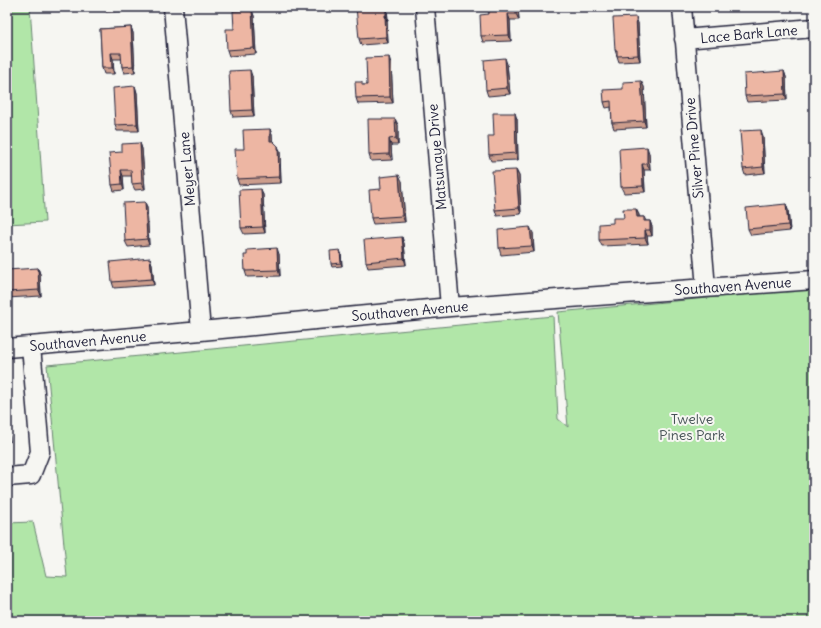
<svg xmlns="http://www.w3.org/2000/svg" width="821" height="628" viewBox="0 0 821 628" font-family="Delius,sans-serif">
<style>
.green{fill:#b1e6a8;stroke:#6a8472}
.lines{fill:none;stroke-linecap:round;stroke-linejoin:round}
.minor-casing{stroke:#22223b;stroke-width:21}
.minor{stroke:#f6f6f2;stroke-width:18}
.wall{fill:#cc9d8c;stroke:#22223b}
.shaded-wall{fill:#a67f72;stroke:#22223b}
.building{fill:#edb6a3;stroke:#22223b}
.labels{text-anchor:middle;stroke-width:4;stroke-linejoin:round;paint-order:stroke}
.street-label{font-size:14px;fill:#22223b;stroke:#f6f6f2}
.park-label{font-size:14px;fill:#465356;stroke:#f6f6f2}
</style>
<rect width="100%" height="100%" fill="#f6f6f2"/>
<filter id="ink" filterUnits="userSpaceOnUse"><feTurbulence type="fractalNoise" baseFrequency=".025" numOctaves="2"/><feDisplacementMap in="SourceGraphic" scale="8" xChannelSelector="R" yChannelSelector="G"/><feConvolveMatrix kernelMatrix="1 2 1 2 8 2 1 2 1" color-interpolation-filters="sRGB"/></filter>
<g filter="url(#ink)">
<path class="green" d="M7,7H30L45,222L7,224Z
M814,288V621H7V523L33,522L46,576L67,577L47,365L553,316L558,419L568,427L558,312Z"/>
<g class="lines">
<g class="minor-casing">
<path id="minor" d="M173,7L201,331
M425,7L450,307
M682,7L706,288
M684,39L814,28
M7,348L201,331L450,307L814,280
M7,477L31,475L40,452L31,346"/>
</g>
<use href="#minor" class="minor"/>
</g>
<path class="wall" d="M105,7H128V11L106,12Z
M387,7L388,21H387L388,43L361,45L359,39Z
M489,7H518L519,20H510L511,41L483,42L481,36L489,14Z
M252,10L254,16L256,54L229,56L227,50L234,29Z
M638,23L640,61L619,62L615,50Z
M131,27L133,33L135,72L124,73L122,67V59H113L114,74H104L102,68L100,29Z
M391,63L393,103L358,104L356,98L363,85H367Z
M507,64L510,94L488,96L486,90Z
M784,71L786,77L787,100L747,102L745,96Z
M252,76L254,116L233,117L231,111Z
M641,81L644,87L646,127L614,129L612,123L611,107L606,108L604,102Z
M135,86L137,93L139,131H117L115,125Z
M395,119L398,125V145H391L392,160L371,161L369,155Z
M517,119L518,160L491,161L489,155L494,136Z
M270,129L272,135V141L278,146L280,152L281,183L239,185L237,179L244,149Z
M763,136L765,173L745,175L743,169Z
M140,143L142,149L145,189L135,190L132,184V176H123L124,190L114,191L112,185L122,152Z
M649,153L650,170H644L645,192L624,193L621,187Z
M516,170L519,176L521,214L497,216L495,210Z
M402,181L405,222L373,224L371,218L381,189Z
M261,189L263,195L265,233L244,234L241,228Z
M145,202L147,208L149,245L128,247L125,241Z
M786,204L788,210L790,231L751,235L748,229Z
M636,209L639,215V217H644L646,221H650L652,227V236H647L648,244L602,246L599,240L624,218Z
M533,233L534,252L501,255L499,248Z
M404,243L406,265L368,268L366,262Z
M341,253L342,266L332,267L331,264Z
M279,254L280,276L247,277L245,271L247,255Z
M150,258L152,264L154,285L114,288L112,282Z
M38,268L40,274L41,296L7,298V281Z
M7,399L10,442L7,443Z"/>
<path class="shaded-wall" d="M386,7H387L388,21L386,15Z
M516,7H518L519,20L516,14Z
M252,10L254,16L256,54L254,48Z
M508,14L510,20L511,41L509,35Z
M385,15L387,21L388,43L386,37Z
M636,17L638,23L640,61L638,55Z
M131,27L133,33L135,72L133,66Z
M111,53L113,59L114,74L112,68Z
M389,57L391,63L393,103L390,97Z
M505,58L507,64L510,94L507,88Z
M250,70L252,76L254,116L252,110Z
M784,71L786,77L787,100L785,94Z
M641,81L644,87L646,127L644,121Z
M135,86L137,93L139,131L137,124Z
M515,113L517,119L518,160L516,153Z
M395,119L398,125V145L396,138Z
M270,129L272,135L273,147L270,141Z
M761,130L763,136L765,173L763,167Z
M389,139L391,145L392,160L389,154Z
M140,143L142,149L145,189L142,183Z
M278,146L280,152L281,183L279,177Z
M647,147L649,153L650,170L647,164Z
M642,164L644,170L645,192L643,186Z
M121,170L123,176L124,190L122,184Z
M516,170L519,176L521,214L519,208Z
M399,175L402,181L405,222L402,216Z
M261,189L263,195L265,233L263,227Z
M145,202L147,208L149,245L147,239Z
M786,204L788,210L790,231L788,225Z
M636,209L639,215V223L637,217Z
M650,221L652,227V236L650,230Z
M530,227L533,233L534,252L532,246Z
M645,230L647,236L648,244L645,238Z
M402,237L404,243L406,265L404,258Z
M277,248L279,254L280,276L278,270Z
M340,250L341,253L342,266L341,263Z
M150,258L152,264L154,285L152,279Z
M38,268L40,274L41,296L39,290Z
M7,399L10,442L7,434Z"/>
<path class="building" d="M356,7H386V15H385L386,37L359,39Z
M489,7H516V14H508L509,35L481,36L480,15L489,14Z
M252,10L254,48L227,50L226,29H234L233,11Z
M636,17L638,55L617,56V50H615L613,18Z
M131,27L133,66L122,67L121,53H111L112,68H102L100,29Z
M389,57L390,97L356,98L355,82H362V85H367L366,58Z
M505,58L507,88L486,90L484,60Z
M250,70L252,110L231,111L229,71Z
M784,71L785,94L745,96L744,74Z
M641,81L644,121L612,123L611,101L604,102L603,90L623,89V82Z
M135,86L137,124L115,125L113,88Z
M493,113H515L516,153L489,155L488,136H494Z
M368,119H395L396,138L389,139V154L369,155Z
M270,129V141H273L278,146L279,177L237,179L235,149H244L243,130Z
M761,130L763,167L743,169L740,131Z
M140,143L142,183L132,184L131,170H121L122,184L112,185L109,153L122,152V144Z
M647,147V164H642L643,186L621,187L619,149Z
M516,170L519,208L495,210L492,171Z
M399,175L402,216L371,218L369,190L381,189L380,177Z
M261,189L263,227L241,228L239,190Z
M145,202L147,239L125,241L123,203Z
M786,204L788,225L748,229L746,208Z
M623,209H636L637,217H644V221H650V230H645V238L599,240V224L613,223V218H624Z
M530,227L532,246L499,248L498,230Z
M402,237L404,258L366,262L364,240Z
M277,248L278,270L245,271L244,255H247V250Z
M340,250L341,263L331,264L330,251Z
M150,258L152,279L112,282L110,262Z
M38,268L39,290L7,292V270Z"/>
</g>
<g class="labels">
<g class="street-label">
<text transform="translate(749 34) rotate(-5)" y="5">Lace Bark Lane</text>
<text transform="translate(694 148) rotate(-95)" y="5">Silver Pine Drive</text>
<text transform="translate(437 157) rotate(-95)" y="5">Matsunaye Drive</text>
<text transform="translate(187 169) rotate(-95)" y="5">Meyer Lane</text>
<text transform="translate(733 286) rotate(-4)" y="5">Southaven Avenue</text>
<text transform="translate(410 311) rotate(-5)" y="5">Southaven Avenue</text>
<text transform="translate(88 341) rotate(-5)" y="5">Southaven Avenue</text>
</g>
<g class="park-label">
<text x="692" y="424">Twelve<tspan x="692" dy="16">Pines Park</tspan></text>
</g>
</g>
<rect width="821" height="628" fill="none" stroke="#f6f6f2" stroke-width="24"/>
<rect x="12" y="12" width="797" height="604" fill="none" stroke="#22223b" stroke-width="1.5" filter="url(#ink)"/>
</svg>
